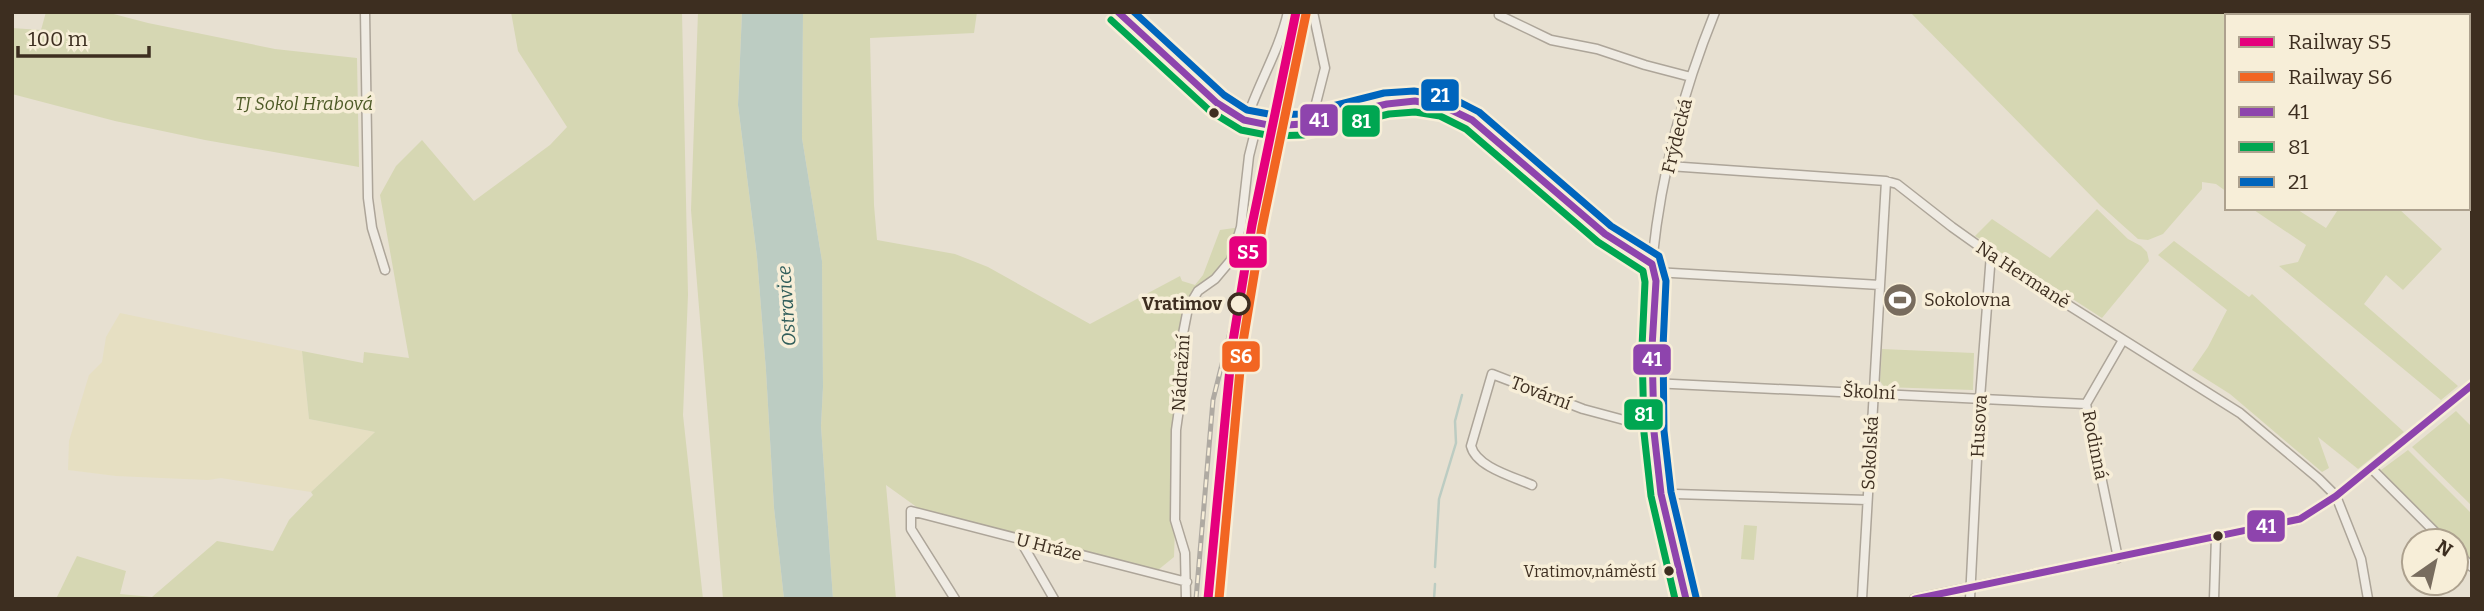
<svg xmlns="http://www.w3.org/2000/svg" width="2484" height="611" viewBox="0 0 2484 611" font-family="Bitter,serif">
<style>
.farmland{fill:#e6dfc2}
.green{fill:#d6d7b3}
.water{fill:#bcccc2}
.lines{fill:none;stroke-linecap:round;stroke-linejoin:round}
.stream{stroke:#bcccc2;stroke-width:2.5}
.minor-casing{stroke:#ada599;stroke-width:11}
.secondary-casing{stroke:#9c958a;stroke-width:16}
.minor{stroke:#efebe3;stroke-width:8}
.secondary{stroke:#efebe3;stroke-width:12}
.rail-casing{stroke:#afaaa2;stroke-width:5}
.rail{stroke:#f7eed8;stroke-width:2.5;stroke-dasharray:8;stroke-linecap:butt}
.bus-1-casing{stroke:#f7eed8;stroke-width:12}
.bus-2-casing{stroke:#f7eed8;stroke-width:12}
.bus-3-casing{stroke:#f7eed8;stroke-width:12}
.bus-1{stroke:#8e44ad;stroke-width:7}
.bus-2{stroke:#00a651;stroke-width:7}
.bus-3{stroke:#0065bd;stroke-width:7}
.rail-1-casing{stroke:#f7eed8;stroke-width:14}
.rail-2-casing{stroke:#f7eed8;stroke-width:14}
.rail-1{stroke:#e5007d;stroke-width:9}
.rail-2{stroke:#f26522;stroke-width:9}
.bus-dot{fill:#3d2e20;stroke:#f7eed8;stroke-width:2.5}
.stop-dot{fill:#f7eed8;stroke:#3d2e20;stroke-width:3.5}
.labels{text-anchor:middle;stroke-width:7;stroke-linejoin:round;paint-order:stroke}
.bus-label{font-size:16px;fill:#3d2e20;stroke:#f7eed8;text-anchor:end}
.park-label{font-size:18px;font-style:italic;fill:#4d5a26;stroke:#f7eed8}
.street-label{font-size:18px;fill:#3d2e20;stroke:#f7eed8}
.poi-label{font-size:18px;fill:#3d2e20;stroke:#f7eed8;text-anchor:start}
.stop-label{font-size:18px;font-weight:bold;fill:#3d2e20;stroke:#f7eed8;text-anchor:end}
.water-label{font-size:19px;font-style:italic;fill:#2f5d5a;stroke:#f7eed8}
.line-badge{stroke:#f7eed8;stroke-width:2.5}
.badge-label{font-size:19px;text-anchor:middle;font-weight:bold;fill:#fff}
</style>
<rect width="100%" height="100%" fill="#e7e0d1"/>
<path class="farmland" d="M120,313L302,351L309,419L375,432L311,492L221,478L208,480L116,476L68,470L69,441L89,375L102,362L106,337Z"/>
<path class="green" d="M46,12H106L148,23L275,49L357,58L359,167L205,140L115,121L12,94V28L41,30Z
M511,12H682L688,295L683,415L703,599H56L77,556L126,571L120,594L152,597L217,541L273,551L289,520L313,495L311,492L375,432L309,419L302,351L363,363L364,352L409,358L380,195L396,166L422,140L474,201L550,145L567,127L518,51Z
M698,12H742L738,105L757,257L766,371L774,508L784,599H723L691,210Z
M803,12H977L974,33L870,38L874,205L877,240L955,254L988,267L1090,324L1180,276L1182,281L1195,285L1203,275L1220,230L1241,227L1231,260L1198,291L1188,308L1181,344L1174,557L1158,570L925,513L886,485L896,599H833L821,426L823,387L822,261L802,138Z
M1910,12H2223L2227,16V192L2216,184L2202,182V189L2163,234L2148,240L2138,239L2100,205Z
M2234,12H2472V93L2468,96V16H2238Z
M2251,208H2295L2326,228L2339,208H2398L2442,249L2403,290L2386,275L2364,304L2458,386L2441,400L2279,266L2298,262L2306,245Z
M2097,209L2128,239L2141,246L2147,252L2149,261L2102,318L1975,236L1992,219L2050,258Z
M2174,241L2249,297L2252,294L2404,432L2358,469L2318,437L2329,468L2322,472L2230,394L2192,370L2208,347L2227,310L2158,255Z
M1882,349L1974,353L1973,390L1884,387L1880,381Z
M2456,411L2472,427V506L2412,447Z
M2408,450L2472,514V564L2456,548V541H2449L2381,470Z
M1744,525L1757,526L1754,560L1741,559Z"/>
<path class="water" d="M742,12H803L802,138L822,261L823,387L821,426L833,599H784L774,508L766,371L757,257L738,105Z"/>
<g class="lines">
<path class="stream" d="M1435,567L1439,499L1456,443L1455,421L1462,395
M1434,599L1435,584"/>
<g class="minor-casing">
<path id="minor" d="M365,12L368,198L372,228L385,270
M2230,12L2234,16
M1499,15L1551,40L1597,49L1645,65L1691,77
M1246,121C1258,84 1279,51 1288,12
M1311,123L1325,68L1313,12
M1669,166L1886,181L1897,184L1952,227L2011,269L2240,413L2319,479L2336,496L2361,559L2368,599
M2468,172L2472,175
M1652,264C1660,179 1683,91 1715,12
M1655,272L1880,285
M1652,383L2086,404
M2371,468L2444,541
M1532,485C1514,477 1476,467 1471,446L1492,374L1583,409L1654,428
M1675,494L1867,500
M1020,540L1054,599
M2456,552L2472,567
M2118,558L2086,404L2123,340
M955,599L911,529V511L1187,582
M1186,599L1185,553L1175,520L1176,430L1182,388L1181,344L1188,308L1198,291L1215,279L1231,260L1241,227L1249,156L1257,124
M1862,599L1886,181
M1914,599L2300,519L2336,496L2472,385
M1970,599L1980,398L1991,254
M2214,599L2216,537"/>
</g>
<g class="secondary-casing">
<path id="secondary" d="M1118,12C1143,35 1168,58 1193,81C1209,95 1224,113 1244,120C1323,148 1395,66 1472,120L1605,234L1652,264L1656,281L1652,347L1654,432L1661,494L1686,599"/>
</g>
<use href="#minor" class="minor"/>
<use href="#secondary" class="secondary"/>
<g class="rail-casing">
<path id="rail" d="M1196,599L1213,400L1243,280"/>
</g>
<use href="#rail" class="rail"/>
<g class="bus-1-casing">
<path id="bus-1" d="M1118,12L1217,103L1244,120L1273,126L1302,124L1387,104L1415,101L1443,106L1472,120L1605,234L1652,264L1656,281L1652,347L1654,432L1661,494L1686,599
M1915,599L2300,519L2336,496L2472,385"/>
</g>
<g class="bus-2-casing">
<path id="bus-2" d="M1111,20L1210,111L1241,130L1272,136L1303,135L1389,114L1415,112L1440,116L1466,129L1598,242L1643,271L1645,282L1642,347L1644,433L1651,496L1675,599"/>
</g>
<g class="bus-3-casing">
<path id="bus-3" d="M1134,12L1224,95L1247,110L1274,115L1301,114L1384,93L1414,91L1448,96L1479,112L1611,226L1659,256L1666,281L1663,347L1664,431L1671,492L1696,597"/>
</g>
<use href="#bus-1" class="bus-1"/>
<use href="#bus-2" class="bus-2"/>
<use href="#bus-3" class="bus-3"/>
<g class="rail-1-casing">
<path id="rail-1" d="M1208,599L1232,347L1252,225L1296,12"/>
</g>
<g class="rail-2-casing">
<path id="rail-2" d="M1219,599L1242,348L1262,227L1306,14"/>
</g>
<use href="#rail-1" class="rail-1"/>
<use href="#rail-2" class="rail-2"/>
</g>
<defs>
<g id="stadium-disc" transform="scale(1.75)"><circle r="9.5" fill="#786c5e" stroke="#f7eed8"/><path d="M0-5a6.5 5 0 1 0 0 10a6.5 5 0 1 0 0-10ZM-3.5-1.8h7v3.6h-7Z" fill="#fff"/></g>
</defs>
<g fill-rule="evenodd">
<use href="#stadium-disc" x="1900" y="300"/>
</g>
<g class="bus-dot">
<circle cx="1214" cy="113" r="6"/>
<circle cx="2218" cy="536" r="6"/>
<circle cx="1669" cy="571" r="6"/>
</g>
<circle class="stop-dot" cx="1239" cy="304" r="10"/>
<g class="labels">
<g class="bus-label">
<text x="1656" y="577">Vratimov,náměstí</text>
</g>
<g class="park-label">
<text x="304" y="110">TJ Sokol Hrabová</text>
</g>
<g class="street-label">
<text transform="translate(1677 136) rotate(-76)" y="6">Frýdecká</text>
<text transform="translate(2023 275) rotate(33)" y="6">Na Hermaně</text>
<text transform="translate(1181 373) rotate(-86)" y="6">Nádražní</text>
<text transform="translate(1869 392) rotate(3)" y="6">Školní</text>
<text transform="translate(1541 393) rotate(21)" y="6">Tovární</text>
<text transform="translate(1979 426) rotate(-87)" y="6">Husova</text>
<text transform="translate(2095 445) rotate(79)" y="6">Rodinná</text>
<text transform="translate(1870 453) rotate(-87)" y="6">Sokolská</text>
<text transform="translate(1049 547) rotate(14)" y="6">U Hráze</text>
</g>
<g class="poi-label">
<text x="1924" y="306">Sokolovna</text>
</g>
<g class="stop-label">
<text x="1222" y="310">Vratimov</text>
</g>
<g class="water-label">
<text transform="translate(786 306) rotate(-94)" y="7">Ostravice</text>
</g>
</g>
<g class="line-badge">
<rect x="1420" y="78" width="40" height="34" rx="7" fill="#0065bd"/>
<rect x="1299" y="103" width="40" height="34" rx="7" fill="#8e44ad"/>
<rect x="1341" y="104" width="40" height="34" rx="7" fill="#00a651"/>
<rect x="1228" y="235" width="40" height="34" rx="7" fill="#e5007d"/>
<rect x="1221" y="340" width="40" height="33" rx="7" fill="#f26522"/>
<rect x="1632" y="343" width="40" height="33" rx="7" fill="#8e44ad"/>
<rect x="1623" y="398" width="41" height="33" rx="7" fill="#00a651"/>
<rect x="2246" y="509" width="40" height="34" rx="7" fill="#8e44ad"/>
</g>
<g class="badge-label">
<text x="1440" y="102">21</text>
<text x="1319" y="127">41</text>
<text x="1361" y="128">81</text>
<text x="1248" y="259">S5</text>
<text x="1241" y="363">S6</text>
<text x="1652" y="366">41</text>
<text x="1644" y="421">81</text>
<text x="2266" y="533">41</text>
</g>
<rect width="2484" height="611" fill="none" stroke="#3d2e20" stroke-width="28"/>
<rect x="2225" y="14" width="245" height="196" fill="#f7eed8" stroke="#ada18e" stroke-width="2"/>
<rect x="2239" y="37" width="35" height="10" fill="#e5007d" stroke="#ada18e" stroke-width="2"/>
<text x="2288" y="49" font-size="21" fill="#3d2e20">Railway S5</text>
<rect x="2239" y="72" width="35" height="10" fill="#f26522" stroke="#ada18e" stroke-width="2"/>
<text x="2288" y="84" font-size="21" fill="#3d2e20">Railway S6</text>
<rect x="2239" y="107" width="35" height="10" fill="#8e44ad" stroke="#ada18e" stroke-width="2"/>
<text x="2288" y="119" font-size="21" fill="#3d2e20">41</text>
<rect x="2239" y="142" width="35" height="10" fill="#00a651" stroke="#ada18e" stroke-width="2"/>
<text x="2288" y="154" font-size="21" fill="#3d2e20">81</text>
<rect x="2239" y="177" width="35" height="10" fill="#0065bd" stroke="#ada18e" stroke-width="2"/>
<text x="2288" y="189" font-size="21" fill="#3d2e20">21</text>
<g transform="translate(2435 562) rotate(34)"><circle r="33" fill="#f7eed8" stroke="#ada18e" stroke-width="2"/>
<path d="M0-5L12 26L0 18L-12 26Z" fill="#786c5e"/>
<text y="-10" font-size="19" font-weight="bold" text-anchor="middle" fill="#3d2e20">N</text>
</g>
<path d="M18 46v10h131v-10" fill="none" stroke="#3d2e20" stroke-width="3.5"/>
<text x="28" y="46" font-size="21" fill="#3d2e20" stroke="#f7eed8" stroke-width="5" paint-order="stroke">100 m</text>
</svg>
